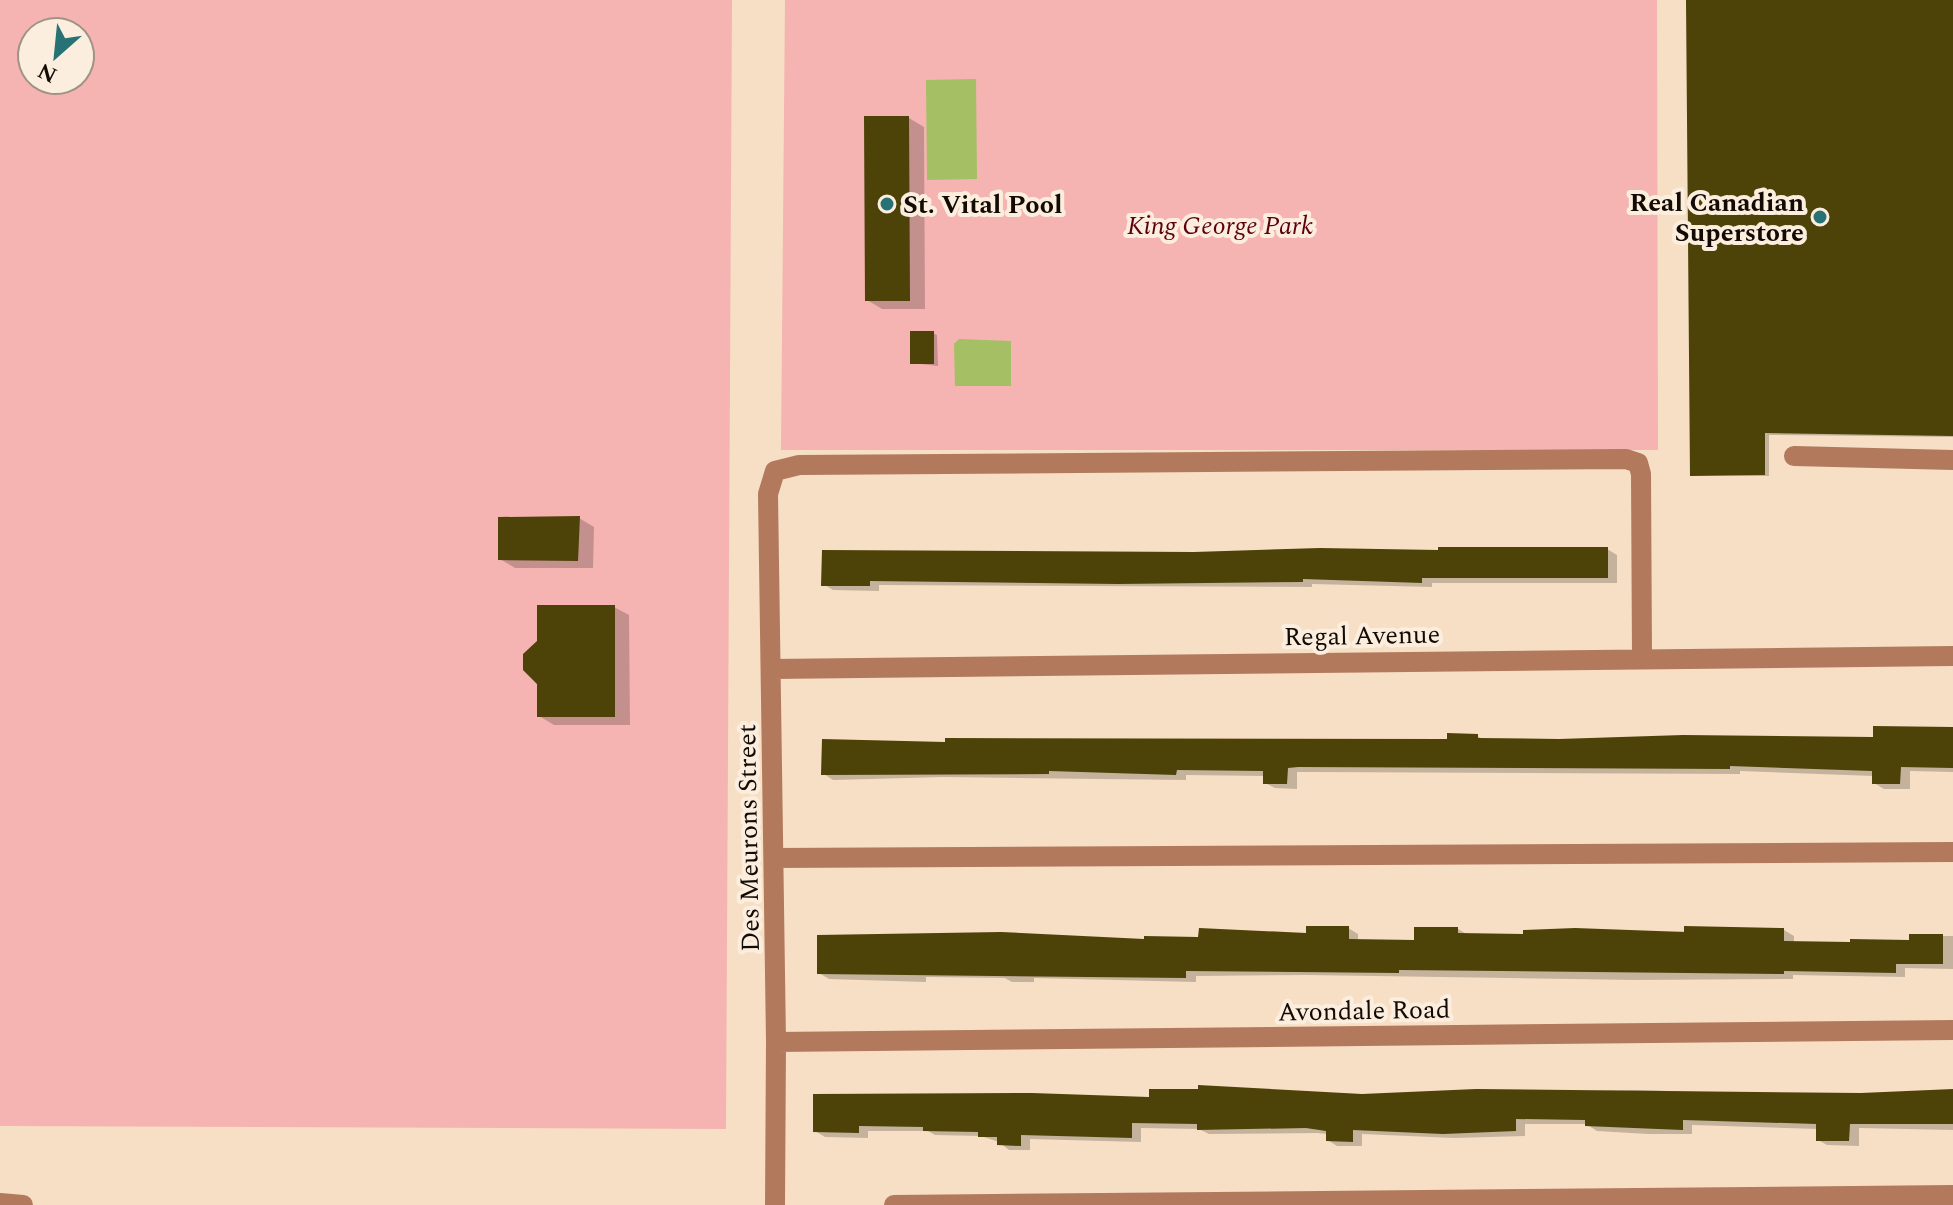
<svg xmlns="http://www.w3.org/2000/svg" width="1953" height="1205" viewBox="0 0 1953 1205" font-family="Spectral,serif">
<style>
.green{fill:#f5b4b1;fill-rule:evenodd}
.water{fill:#a4bf64}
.shadow{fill:#0003}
.building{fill:#4d4208}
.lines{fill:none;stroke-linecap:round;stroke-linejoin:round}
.minor{stroke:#b2795d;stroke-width:20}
.poi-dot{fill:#277275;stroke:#fceede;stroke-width:3}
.labels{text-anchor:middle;stroke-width:8;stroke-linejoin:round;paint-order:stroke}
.poi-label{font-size:26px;font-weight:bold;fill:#130b03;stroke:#fceede;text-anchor:end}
.park-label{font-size:26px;font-style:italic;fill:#5d0010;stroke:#fceede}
.street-label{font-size:26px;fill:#130b03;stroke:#fceede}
</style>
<rect width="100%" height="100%" fill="#f6dfc4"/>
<path class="green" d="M0,0H732L726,1129L0,1126ZM32,32H80V80H32Z
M785,0H1657L1658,450H781Z"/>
<path class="water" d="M976,79L977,179L927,180L926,80Z
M959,339L1011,341V386H955L954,344Z"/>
<path class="shadow" d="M1688,0H1953V437L1769,435V476L1692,475Z
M909,118L924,127L925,309H882L867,300Z
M933,333L937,335L938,366L912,363Z
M579,518L594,527L593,568H515L500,559Z
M1607,549L1617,555V583H1432V587L1312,584V587L879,585V591L833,590L823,584L1194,554Z
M614,607L629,615L630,725H554L539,716V683Z
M1953,729V772L1910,771V789H1884L1874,783V776L1740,771V774L1309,772H1297V789L1275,788L1265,783V776L1186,775V780L944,777L833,780L824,774L947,744L1449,741L1477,736L1484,740L1875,739Z
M1348,928L1358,934V941L1416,942L1458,929L1468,935L1784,930L1794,936V943L1911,942V936H1953V969L1905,968V977L1793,975V979L1633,980L1306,975L1196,976V982L1034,978V982H1012L1005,978L926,977V982L829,979L819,973L1146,942L1308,935Z
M1638,1090L1799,1095L1953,1091V1130L1859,1128V1146L1827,1145L1818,1140V1129L1692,1125V1134H1648L1597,1131L1586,1124H1525V1136L1454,1138L1362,1134V1146H1337L1328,1140V1134L1317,1133L1209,1134L1199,1129L1141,1128V1142L1030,1139V1150H1009L999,1142L981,1136L935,1135L928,1131H868V1138L825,1137L815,1131V1096L1151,1099Z"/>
<path class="building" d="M1686,0H1953V436L1765,433V475L1690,476Z
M864,116H909L910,301H865Z
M910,331H934V364H910Z
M580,516L578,561L498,560V517Z
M1438,547H1608V578H1422V583L1303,579V582L1118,584L870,581V586H821L822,550L1194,552L1320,548L1438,550Z
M537,605H615V717H537V684L523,670V654L537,641Z
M1873,726L1953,727V768L1901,767L1900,784H1872V771L1730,766V769L1298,767L1288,768L1287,784H1263V771L1177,770L1176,775L1049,771V774L821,775L822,739L945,742V738L1447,739V733L1478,734V738L1559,739L1683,735L1873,737Z
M1306,926H1349V939L1414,940V927H1458V933L1523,934V930L1575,928L1684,932V926L1784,928V941L1850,942V939L1909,940V934H1943V964H1896V973L1784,971V974L1399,970V973L1186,971V978L817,974V935L1001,932L1144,939V936L1198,937L1199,928L1306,933Z
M1198,1085L1362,1094L1476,1089L1861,1093L1953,1089V1124H1850L1849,1141H1816V1124L1683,1120V1130L1585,1126V1120L1516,1119V1131L1443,1134L1353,1130V1142L1326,1141V1131L1306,1128L1197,1130V1124L1132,1123V1138L1021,1135V1146L997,1145V1137H978V1132L923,1131V1127L859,1126V1133L813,1132V1094L1032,1093L1149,1097V1089H1198Z"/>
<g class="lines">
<path class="minor" d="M1794,456L1953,460
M772,669L1953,656
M774,858L1953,852
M776,1042L1953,1030
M0,1203L23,1205
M775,1205L776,1042L768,494L775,471L799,465L1626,459L1638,463L1641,474L1642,657
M894,1205L1953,1195"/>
</g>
<g class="poi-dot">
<circle cx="887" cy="204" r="8"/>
<circle cx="1820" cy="217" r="8"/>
</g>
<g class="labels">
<g class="poi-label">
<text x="1804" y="211">Real Canadian<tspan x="1804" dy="30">Superstore</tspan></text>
<text x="903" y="213" text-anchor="start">St. Vital Pool</text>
</g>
<g class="park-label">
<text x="1220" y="234">King George Park</text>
</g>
<g class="street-label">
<text transform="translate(1362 635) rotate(-1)" y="9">Regal Avenue</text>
<text transform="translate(748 838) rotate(-91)" y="9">Des Meurons Street</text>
<text transform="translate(1364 1010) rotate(-1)" y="9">Avondale Road</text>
</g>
</g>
<g transform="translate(56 56) rotate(207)"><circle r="38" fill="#fceede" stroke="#9f9386" stroke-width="2"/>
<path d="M0-6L14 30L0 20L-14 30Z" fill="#277275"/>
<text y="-12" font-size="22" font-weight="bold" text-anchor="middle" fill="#130b03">N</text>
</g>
</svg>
